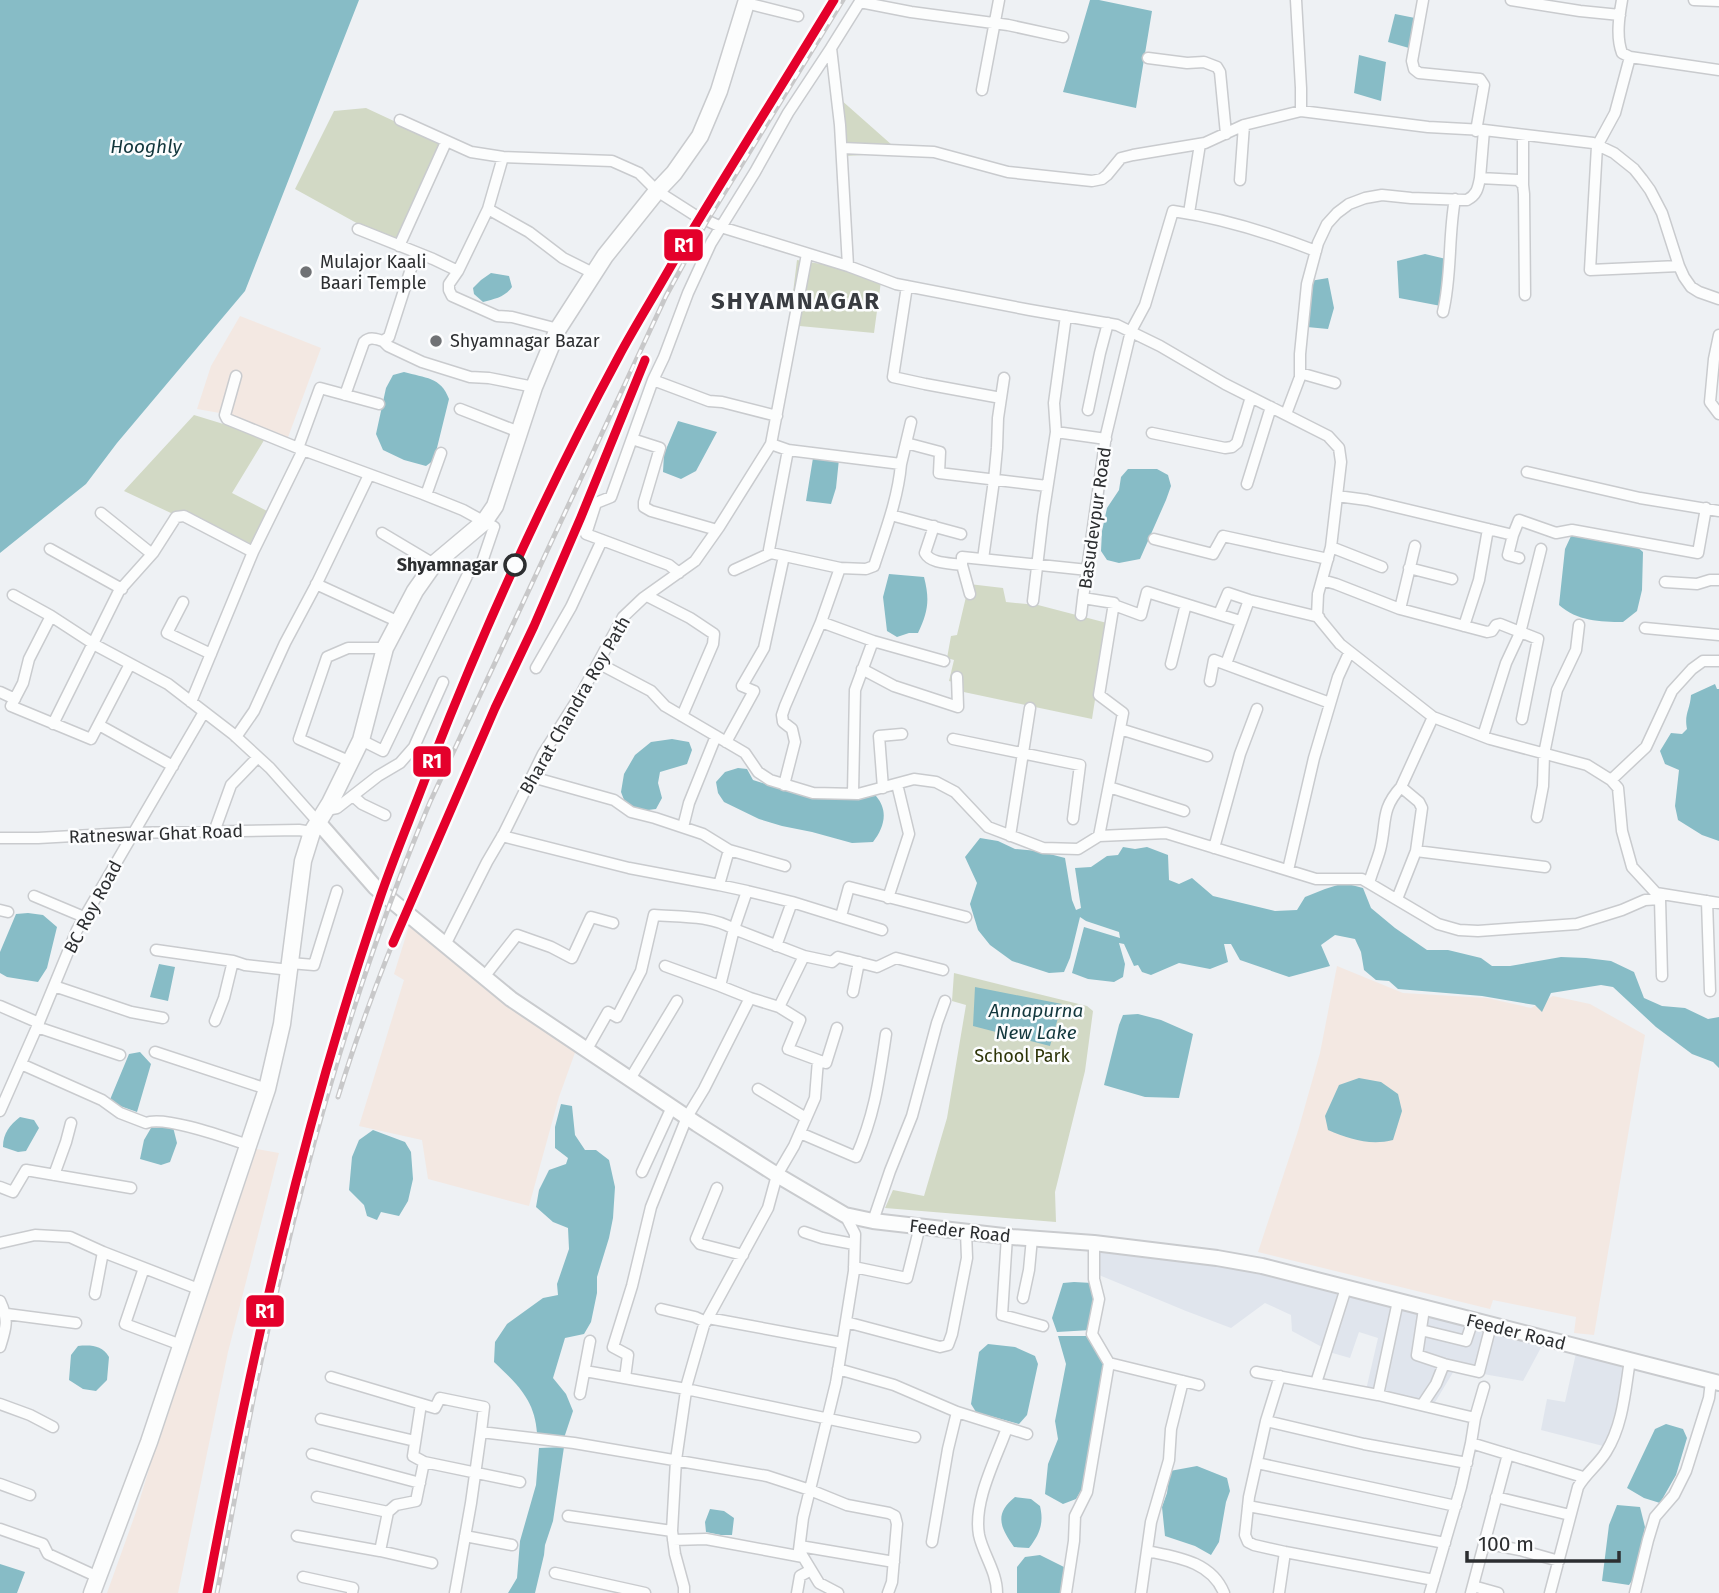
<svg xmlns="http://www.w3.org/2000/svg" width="1719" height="1593" viewBox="0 0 1719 1593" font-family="'Fira Sans',sans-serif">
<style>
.built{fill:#e0e5ed}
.industrial{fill:#f3e8e2}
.green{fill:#d2d9c5}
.water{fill:#87bcc6}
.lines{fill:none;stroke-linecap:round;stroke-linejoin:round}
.street-casing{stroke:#c9cbce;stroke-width:13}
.secondary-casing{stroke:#c9cbce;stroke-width:18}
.primary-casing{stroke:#c9cbce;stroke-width:19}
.street{stroke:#fcfdfd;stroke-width:10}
.secondary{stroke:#fcfdfd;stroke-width:14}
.primary{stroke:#fcfdfd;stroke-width:16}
.rail-casing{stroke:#c8c8c9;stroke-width:5}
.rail{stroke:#fcfdfe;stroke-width:2.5;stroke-dasharray:8;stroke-linecap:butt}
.rail-1-casing{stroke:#fcfdfe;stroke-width:14}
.rail-1{stroke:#e4002b;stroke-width:9}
.poi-dot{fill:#707275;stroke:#fcfdfe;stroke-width:2.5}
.stop-dot{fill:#fcfdfe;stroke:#2c2e30;stroke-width:3.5}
.labels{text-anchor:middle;stroke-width:5;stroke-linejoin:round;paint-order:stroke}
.poi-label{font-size:18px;fill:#2c2e30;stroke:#fcfdfe;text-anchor:start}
.street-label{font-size:18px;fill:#2c2e30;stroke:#fcfdfe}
.stop-label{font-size:18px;font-weight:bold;fill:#2c2e30;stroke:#fcfdfe;text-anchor:end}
.park-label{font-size:18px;fill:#2e3509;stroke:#fcfdfe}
.water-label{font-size:19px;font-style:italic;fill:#12373d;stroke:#fcfdfe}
.district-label{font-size:24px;font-weight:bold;letter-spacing:2px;fill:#383b40;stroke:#fcfdfe}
.line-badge{stroke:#fcfdfe;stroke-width:2.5}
.badge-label{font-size:19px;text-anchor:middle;font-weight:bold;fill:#fff}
</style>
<rect width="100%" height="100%" fill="#eef1f4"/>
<path class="built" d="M1096,1246L1219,1261L1544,1342L1523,1381L1455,1369L1434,1404L1366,1390L1378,1338L1359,1332L1350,1358L1329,1352L1322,1347L1292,1331L1291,1315L1265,1303L1231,1328L1186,1311L1099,1275Z
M1577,1349L1627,1362L1615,1426L1603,1446L1541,1430L1547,1399L1565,1402Z"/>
<path class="industrial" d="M240,316L321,348L287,440L231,415L197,409L211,366Z
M409,926L473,974L577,1047L559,1097L529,1206L428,1179L422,1140L359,1126L404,980L394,974Z
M1337,966L1403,993L1487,998L1531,1008L1553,996L1590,1004L1645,1035L1594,1335L1574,1333L1576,1317L1493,1300L1490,1309L1258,1252L1298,1131L1320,1053Z
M251,1148L279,1153L228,1352L178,1593H107L136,1512L184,1353Z"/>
<path class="green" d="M840,99L901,153L845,156Z
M366,108L441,143L396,241L362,226L295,189L334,111Z
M797,260L882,274L874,333L789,325Z
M194,415L266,437L232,493L269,512L251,544L180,510L173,514L124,491Z
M969,584L1003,588L1006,602L1038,605L1107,623L1092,719L959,691L957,683L949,681L954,660L947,658L951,636L957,635Z
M954,973L1087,1006L1093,1011L1085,1071L1055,1192L1056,1222L885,1208L893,1190L924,1196L947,1118L966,1005L952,1001Z"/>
<path class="water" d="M0,0H359L245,291L117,443L86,484L0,553Z
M1090,0H1099L1152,11L1136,108L1063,92Z
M1395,14L1415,18L1409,48L1388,42Z
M1359,55L1386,62L1381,101L1354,93Z
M1425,254L1446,259L1441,306L1399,298L1397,261Z
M491,273L509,276L512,287C505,297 495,299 483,302L474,294L473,288L481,280Z
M1328,278L1334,308L1328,329L1307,327L1310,281Z
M404,372C425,378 441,377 449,399L434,460L426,466L404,460L383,450L376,434L386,388L393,375Z
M678,421L717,432L696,471L681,479L663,472L664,454Z
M813,458L839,459L836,488L831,504L806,501Z
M1128,469H1157L1168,475L1171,486L1166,500L1140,559L1119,563L1107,560L1101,551L1102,531L1107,508L1119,490L1121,477Z
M1584,534L1636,546L1643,552L1642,590L1637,611L1623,622C1600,622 1577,621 1559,605L1565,549L1571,536Z
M889,574L924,577C930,600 928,612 918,633H909L897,637L887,631L883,597Z
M1715,684L1717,689H1719V841L1702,835L1678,820L1675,806L1679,770L1665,764L1660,751L1671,733L1682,734L1687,729C1684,714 1690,710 1691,695Z
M672,739L689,742L692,750L687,764L660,772L658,783L662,798L656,809L640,811L626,805L621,792L624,774L635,755L651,742Z
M738,768L747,769L753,780L800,795L824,798L876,796C889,811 884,828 873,842L852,843L812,832L782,826L759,819L724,802L718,793L716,782L725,772Z
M980,838L998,841L1015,849L1038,851L1065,858L1072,900L1076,910L1081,908L1075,868L1091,867L1107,856L1118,855L1123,847L1135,849L1147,847L1168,855L1169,880L1179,884L1192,878L1213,896L1275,911L1297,910L1305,897L1325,889L1344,883L1363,888L1371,908L1395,928L1427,950H1448L1481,958L1492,966H1510L1561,957L1586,958L1611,961L1634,972L1644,998L1662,1006L1685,1008L1708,1019L1719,1017V1068L1713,1062L1692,1054L1656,1027L1613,987L1601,985L1551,993L1542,1012L1535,1005L1482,996L1398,989L1389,981L1376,980L1364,970L1361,952L1355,939L1335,935L1321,945L1330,966L1289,977L1240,960L1231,944H1224L1228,962L1210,969L1179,963L1151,975L1142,972L1138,965L1134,966L1124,944L1119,943L1125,964L1123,977L1114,982L1088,979L1072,973L1084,927L1120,938L1119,932L1086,921L1080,917L1070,958L1064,972L1049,973L1012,961L990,945L978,930L970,904L977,883L965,857Z
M28,913L43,915L57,927L47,968L38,982L7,977L0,973V952L16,914Z
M159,964L175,967L168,1001L150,997Z
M975,987L1062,1004L1050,1046L973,1026Z
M1138,1014L1161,1020L1193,1034L1179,1098L1145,1097L1104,1085L1119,1025L1123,1015Z
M140,1052L151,1064L137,1112L109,1102L129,1054Z
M1359,1078L1381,1082L1398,1094L1402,1111L1393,1140C1370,1146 1349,1139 1328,1130L1325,1116L1339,1085Z
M561,1104L572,1106L575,1135L585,1150H596L609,1160L615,1187L613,1218L609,1238L597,1277V1293L591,1322L584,1334L565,1338L553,1378L566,1394L573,1411L564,1438L537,1433C535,1400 517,1384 494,1362L495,1342L507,1324L543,1298L558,1295L557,1284L569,1249L568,1228L553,1222L536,1207L539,1190L549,1170L566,1164L568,1158L555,1148V1127Z
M20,1117L34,1120L39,1128L26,1151L18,1152L3,1147C3,1133 10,1125 20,1117Z
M173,1127L177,1143L170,1162L161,1165L140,1159L144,1140L151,1128Z
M373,1130L405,1142L411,1152L413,1179L408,1201L399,1216L381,1212L377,1220L367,1216L364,1205L349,1190L352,1157L359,1140Z
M1074,1282L1092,1283L1096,1302L1091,1330L1057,1332L1052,1318L1063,1283Z
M1058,1336H1089L1106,1365L1082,1489L1076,1499L1063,1504L1045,1494L1048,1464L1058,1439L1055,1421L1066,1364Z
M988,1344L1015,1347L1035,1356L1038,1364L1027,1415L1019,1424L976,1412L971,1404L979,1352Z
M78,1346C91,1345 102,1345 109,1357L107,1380L96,1391L83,1389L69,1380L71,1355Z
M1666,1424L1683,1429L1687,1438L1676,1475L1660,1503L1644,1498L1627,1488L1655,1429Z
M564,1447L553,1521L545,1545L544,1555L535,1593H508L517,1578L520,1541L536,1485L539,1448Z
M1197,1466L1227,1478L1230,1491L1226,1502L1219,1542L1211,1555L1195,1546L1165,1536L1162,1507L1167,1493L1170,1471Z
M1015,1497L1031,1499L1040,1506C1044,1523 1040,1534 1029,1548L1014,1547C1000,1527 994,1514 1015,1497Z
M1617,1505L1640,1507L1645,1527L1635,1576L1629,1585L1602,1581L1609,1525Z
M710,1509L724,1511L734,1518L732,1535H721L706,1532L705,1522Z
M1040,1555L1064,1567V1593H1017V1567L1025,1557Z
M0,1564L25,1572L17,1593H0Z"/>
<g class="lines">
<g class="street-casing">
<path id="street" d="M1296,0L1301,88V111
M1423,0L1412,61L1414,69L1419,73L1480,79L1484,85L1476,131
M1511,0L1580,11L1620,15
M1622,0C1619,17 1616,37 1622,53L1630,57L1719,70
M1694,0L1719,1
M860,2L911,12L1008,25L1063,37
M746,3L798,16
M1630,57L1615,113L1597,146L1590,270L1679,266
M1148,58L1187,63L1204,62L1217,67L1220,72L1226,134
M982,90L999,0
M400,120L471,152L503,157L612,161L639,173L657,191L693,214L721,227L848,266L896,284L1030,310L1117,325L1160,346L1225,384L1328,436L1339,448L1341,462L1331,547L1318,594L1317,616L1340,644L1433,717L1490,739L1587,765L1611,780L1618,788L1622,831L1632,867L1656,893L1719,903
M842,148L934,152L1008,172L1092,181L1102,179L1107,175L1121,158L1133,155L1205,143L1244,125L1301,111L1428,127L1484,130L1593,143L1614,153L1634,169L1642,179L1650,190L1662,213L1679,266L1684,277L1691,287L1699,292L1719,299
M503,157L488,209L458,271L449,284V290L452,296L497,316L512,317L558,329
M1480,178L1484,130
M1240,180L1244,125
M1523,185V135
M488,209L529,232L563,258L593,273
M1189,213L1200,144
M358,229L433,259L458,271
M399,246L446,142
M848,266L840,125L831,48L861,0
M907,286L893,377L925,384L1001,398
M1443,312C1452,275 1448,237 1455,199
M1719,335L1714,359L1710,402L1719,414
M383,341L388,346L422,362L470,377L489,378L534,387
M1300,373L1335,383
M236,376L225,415L227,419L303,450L423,494L463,510L494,527L481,565L468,574L383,751L361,740
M653,380L611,497L596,503L586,534L669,565L679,573
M345,395L364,342C370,336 376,339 383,341L389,337L416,253
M460,409L519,432
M1088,410L1100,353L1108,323
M1286,414L1300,377V354L1307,284L1318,243L1327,224L1337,213L1349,204L1365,198L1382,195L1411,198L1467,200C1477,195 1478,188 1480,178L1518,180L1523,185L1524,194L1525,295
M777,416L722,402L709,401L653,380L664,357L688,293L711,243L755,172L788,113L831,48
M1056,432L1054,403L1066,316
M1152,433L1225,448L1232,447L1237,443L1251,397
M632,439L660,448L644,502V507L651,511L717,530
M906,443L940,452L939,473L1047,486
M771,444L788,450L901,464C898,499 885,532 874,566L866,569L840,568
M298,448L320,388L379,404
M788,450L769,550L771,553L840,568L821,622L873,641L855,690L853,794
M901,464L911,422
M1527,472L1640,498L1719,511
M1247,484L1271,407
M426,495L441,453
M1337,496L1367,500L1513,535
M101,513L152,554
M891,515L961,534
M934,526L925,553C931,564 950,563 962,565
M382,533L434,564
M1154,539L1213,554L1223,536L1328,559
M1331,547L1382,567
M50,549L122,589
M1519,558L1508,555L1513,535L1519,520L1556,533L1572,530L1698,553L1706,508
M983,559L994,480L997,448L998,418L1004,378
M1409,568L1452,579
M734,570L771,553
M1322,580L1336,584L1400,609L1487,632L1492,631L1496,625L1500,624L1538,639L1522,719
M1665,582L1697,584L1710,580H1719
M316,584L399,622
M970,594L962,565V557L1088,570
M13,595L51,616L97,646L168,684L233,734L270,768L318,822
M647,596L690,618L714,634L713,644L682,716
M1033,601L1043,516L1056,432L1106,439
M183,602L167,633L211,654
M1114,605L1141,615L1147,592L1240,621
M1400,609L1415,546
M1219,614L1228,593L1249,600L1319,617
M1081,615L1083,598
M51,616L29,659L23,683L11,706L91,739L130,664
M1464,626L1479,580L1488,529
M1645,628L1719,635
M873,641L944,661
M598,663L651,691L665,706L745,753L758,772L770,780L813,793L858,794L914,779L936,782L955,792L988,827L1043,848L1078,849L1099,836L1166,833L1316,879H1362L1438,924L1459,930L1478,931L1577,924L1622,910L1645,900L1660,899
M1171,664L1186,604
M1226,664L1249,600
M536,668L571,607L602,540
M862,669L894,686L958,707L957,677
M1210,681L1214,660L1330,703
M0,692L15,699
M191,702L253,552L303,450
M53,724L119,591L153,553L176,517L184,516L253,552
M99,725L173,766
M1120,729L1207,756
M1483,736L1506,663L1520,633L1541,549
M236,737L254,711L285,643L317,583L369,475
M953,739L1080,765L1073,819
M726,742L754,691L742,686L764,648L784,556
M351,762L299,739L327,657L348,648H385
M532,777L614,800L631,812L655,818L703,834L729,850L785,866
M1611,780L1646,747L1672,691L1692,669L1703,661H1719
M784,785L795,742L792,729L783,722L782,715L785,706L821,622
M1109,787L1184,811
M883,788L879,736L902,734
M353,796L362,804L385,815
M326,810L337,808L378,776L400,763L414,747L443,682
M1537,817L1543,786L1544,754L1557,690L1576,650L1579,625
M683,827L689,803L716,736
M214,832L231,785L258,757
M502,836L629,868L719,885L747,891L734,929L804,956L832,962L838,957L877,967L896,958L943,970
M1010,836L1030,708
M1099,836L1123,713L1099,695L1114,603L1083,598L1106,435L1131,331L1145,305L1173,211C1221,218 1270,233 1316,251
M0,838H38L127,833L299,830L312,832
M1214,848L1240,754L1257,709
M1416,851L1545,867
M1288,870L1314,758L1338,677L1349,653
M1369,883C1372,872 1377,861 1380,850C1387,823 1380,810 1401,787
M719,885L729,850
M747,891L792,902
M1657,893L1660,899L1662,976
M34,896L84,917
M888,898L909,834L897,784
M1397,899L1416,851L1422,808L1419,802L1401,787L1433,717
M1707,901L1710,991
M0,910L8,912
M841,916L849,887L966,917
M445,945L487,862L504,833L543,754L581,694L623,617L643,598L695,561L719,527L771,444L807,254
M776,946L792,902L882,930
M156,950L233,961L245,965L290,970
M290,963L314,965L337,891
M665,966L720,986
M484,977L517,935L551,947L572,958L591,917L613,923
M54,986L131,1012L163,1018
M853,992L859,962
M0,1006L39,1023
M779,1007L804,956
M215,1021L224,998L233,961
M37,1027L120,1055
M587,1049L608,1012L617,1017L641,971L654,915C681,917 710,915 734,929L720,986L750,998L779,1007L800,1020L788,1049L826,1063L837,1028
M155,1052L267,1089
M21,1064L102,1100L120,1113L146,1123C164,1115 227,1138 248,1145
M630,1079L677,1001
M758,1089L806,1118
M0,1111L37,1027L77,930L204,712
M800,1133L856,1157C875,1114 879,1080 886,1034
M642,1172L672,1107
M54,1175L66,1142L71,1123
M0,1187L13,1192L26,1170L131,1188
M717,1188L696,1239L700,1244L743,1255
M873,1221L890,1171L912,1116L937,1023L945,1001
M804,1232L822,1238L854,1244
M1007,1236L1002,1315L1043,1326
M0,1243L35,1235L70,1237L103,1252L201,1290
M1094,1243V1279L1099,1299L1092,1334L1109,1363L1199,1385
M854,1267L907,1278L920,1226
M144,1268L125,1324L181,1345
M95,1294L103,1252
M1023,1298L1029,1270L1032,1238
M0,1301C9,1320 6,1328 0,1347
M661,1309L695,1317L706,1322
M1424,1309L1417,1355L1444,1364L1479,1372L1491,1325
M7,1314L76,1323
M708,1318L842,1343
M846,1322L940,1347L948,1345L952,1334L967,1258L966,1232
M1421,1330L1466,1341L1473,1320
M838,1369L894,1385L957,1412L1027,1434
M585,1371L686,1389L915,1437
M1256,1372L1378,1395L1475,1418
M1280,1376L1266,1421L1249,1497L1245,1535L1248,1542L1254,1545L1285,1552L1434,1580
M331,1377L435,1408L440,1398L484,1407L481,1432
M625,1378L628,1355L613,1347L632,1286L651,1207L687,1117L704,1089L750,998
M1316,1383L1346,1288
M1484,1387L1475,1418L1471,1443L1583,1477
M580,1394L590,1341
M1378,1395L1398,1301
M0,1404L30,1415L53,1427
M421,1404L413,1456L424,1462L520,1482
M1422,1405L1436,1384L1444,1364
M321,1419L415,1441
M1266,1421L1364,1444L1467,1463
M312,1454L420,1483
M1257,1463L1456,1506
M0,1484L30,1495
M317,1497L388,1512
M1496,1497L1570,1515
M1248,1506L1445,1543
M568,1516L672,1531
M0,1529L43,1544L48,1554L98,1577
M297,1536L380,1551L432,1563
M465,1536L512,1545
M673,1540L706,1539L803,1557
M932,1542L948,1449L957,1412
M1484,1543L1520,1550L1559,1561
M800,1546L894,1562
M380,1551L388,1512L396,1505L416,1501L424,1462
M1147,1551C1176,1557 1211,1561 1224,1593
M555,1573L645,1593
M303,1577L353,1588L352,1593
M1473,1586L1498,1593
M455,1593L471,1503L481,1432L574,1443L767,1476L810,1490L847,1505L889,1513L895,1516L897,1524L892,1582L888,1593
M684,1593V1587L675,1554L672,1531L676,1460L687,1384L704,1325L768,1208L777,1175L794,1146L815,1098L818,1060
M797,1593L800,1576L811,1570
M838,1593L819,1583L799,1550L803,1518L836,1383L854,1271L855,1234L845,1215
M997,1593C997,1572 983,1554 979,1535C973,1501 996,1459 1007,1428
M1066,1593L1074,1541L1075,1516L1087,1492L1109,1363
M1141,1593L1151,1522L1169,1460L1171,1429L1183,1381
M1279,1593L1285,1552
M1430,1593L1461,1487L1471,1443
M1471,1593L1508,1454
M1550,1593L1578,1487C1586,1473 1598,1465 1606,1452C1623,1425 1625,1391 1630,1360
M1635,1593L1648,1540L1655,1517L1674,1495L1686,1471L1709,1398L1711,1381"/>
</g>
<g class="secondary-casing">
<path id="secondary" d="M318,822L375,887L511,999L697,1124L777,1175L845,1215L873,1221L1012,1237L1094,1243L1217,1258L1262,1266L1719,1383"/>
</g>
<g class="primary-casing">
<path id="primary" d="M92,1593L149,1442L267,1089L282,1024L303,861L312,832L330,803L361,740L385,648L415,591L434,564L484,522L495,506L534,387L558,329L605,256L657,191L674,173L700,136L719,91L747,0"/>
</g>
<use href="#street" class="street"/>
<use href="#secondary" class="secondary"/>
<use href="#primary" class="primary"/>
<g class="rail-casing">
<path id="rail" d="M338,1097C379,963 437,835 496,708C508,680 522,653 534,626C571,545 604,463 636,380
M217,1593C230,1527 241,1461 254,1395C296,1193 350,992 430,802L666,296L707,221L843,0"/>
</g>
<use href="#rail" class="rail"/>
<g class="rail-1-casing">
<path id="rail-1" d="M393,943L495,708L534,626L581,517L645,360
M207,1593C251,1357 303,1123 381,895C394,857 410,819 424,782C480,636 545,493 619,356C635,326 654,296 671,266C724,177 780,89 834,0"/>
</g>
<use href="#rail-1" class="rail-1"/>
</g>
<g class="poi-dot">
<circle cx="306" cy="272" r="7"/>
<circle cx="436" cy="341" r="7"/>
</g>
<circle class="stop-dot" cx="515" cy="565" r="10"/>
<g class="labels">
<g class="poi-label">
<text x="320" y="268">Mulajor Kaali<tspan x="320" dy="21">Baari Temple</tspan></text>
<text x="450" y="347">Shyamnagar Bazar</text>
</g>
<g class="street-label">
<text transform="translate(1095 518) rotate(-82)" y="6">Basudevpur Road</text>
<text transform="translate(575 705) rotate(-60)" y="6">Bharat Chandra Roy Path</text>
<text transform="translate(156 834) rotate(-2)" y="6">Ratneswar Ghat Road</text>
<text transform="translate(93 907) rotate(-62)" y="6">BC Roy Road</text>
<text transform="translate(960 1231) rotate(6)" y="6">Feeder Road</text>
<text transform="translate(1516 1332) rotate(14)" y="6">Feeder Road</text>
</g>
<g class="stop-label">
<text x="498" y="571">Shyamnagar</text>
</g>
<g class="park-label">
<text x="1022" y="1062">School Park</text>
</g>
<g class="water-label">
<text x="146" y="153">Hooghly</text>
<text x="1036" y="1017">Annapurna<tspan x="1036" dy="22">New Lake</tspan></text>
</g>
<g class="district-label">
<text x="796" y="309">SHYAMNAGAR</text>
</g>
</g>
<g class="line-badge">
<rect x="663" y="228" width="41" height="34" rx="7" fill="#e4002b"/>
<rect x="412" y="745" width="40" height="33" rx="7" fill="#e4002b"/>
<rect x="245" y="1294" width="40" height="34" rx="7" fill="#e4002b"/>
</g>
<g class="badge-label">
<text x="684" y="252">R1</text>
<text x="432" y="768">R1</text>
<text x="265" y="1318">R1</text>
</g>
<path d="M1467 1551v10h152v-10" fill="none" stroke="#2c2e30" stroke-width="3.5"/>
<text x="1478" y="1551" font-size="21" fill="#2c2e30" stroke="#fcfdfe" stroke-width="5" paint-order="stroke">100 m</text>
</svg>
